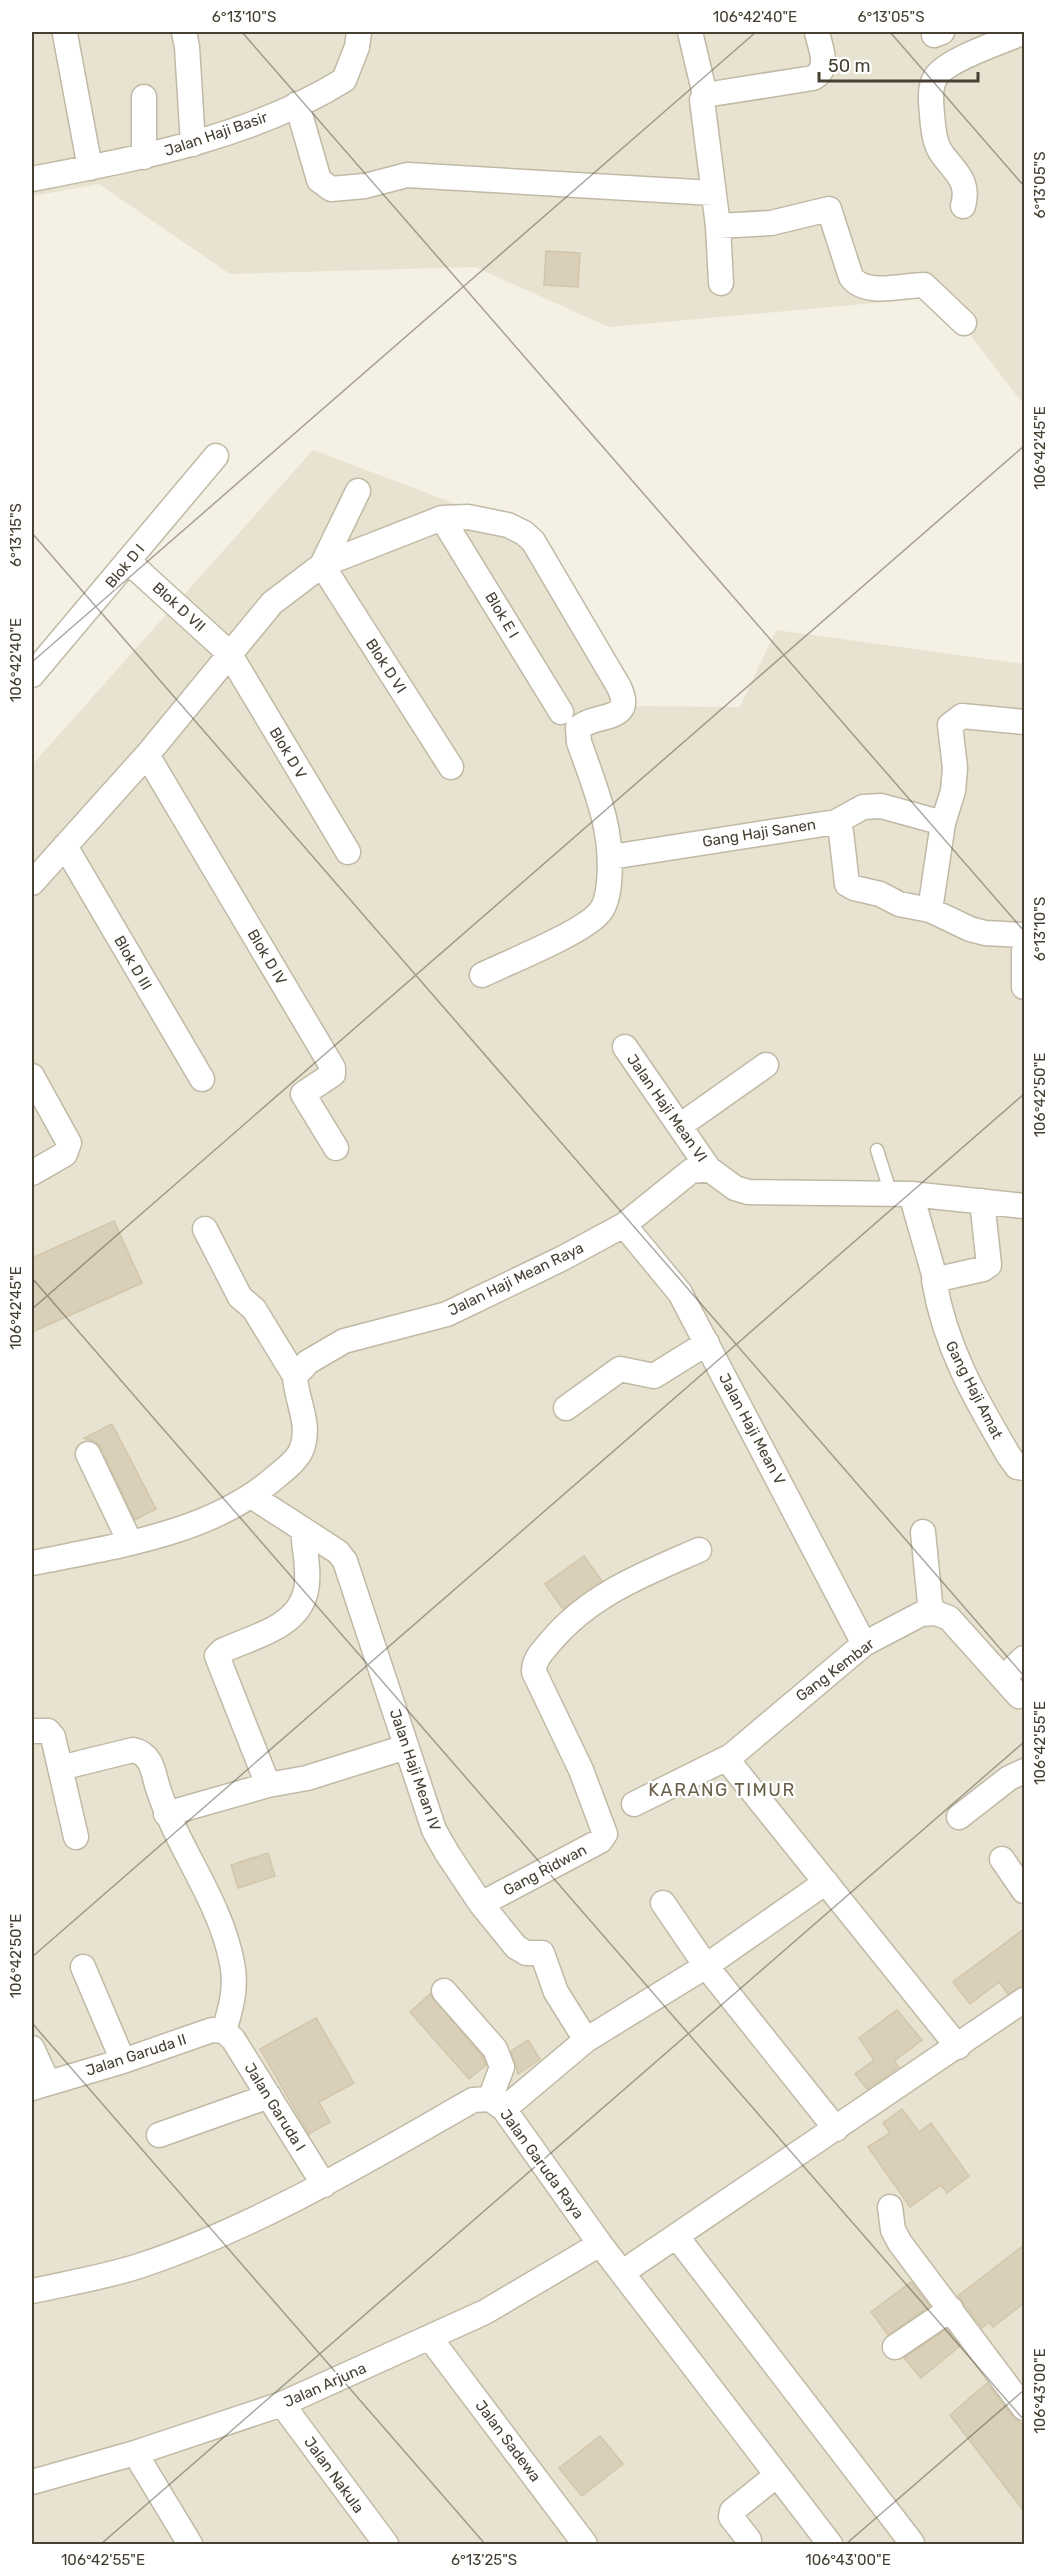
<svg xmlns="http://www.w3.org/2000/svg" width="1056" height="2576" viewBox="0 0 1056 2576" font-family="Rubik,sans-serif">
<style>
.residential{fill:#e8e3d1}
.building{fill:#dad0ba;stroke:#d2c6aa;stroke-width:1.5}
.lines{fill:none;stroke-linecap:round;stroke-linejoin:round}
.lane-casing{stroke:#c0b9a5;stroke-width:15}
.street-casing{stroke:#c0b9a5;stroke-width:27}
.lane{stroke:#fff;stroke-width:12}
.street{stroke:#fff;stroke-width:24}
.ticks{fill:none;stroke:#464033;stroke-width:1.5;stroke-opacity:0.45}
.labels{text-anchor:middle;stroke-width:4.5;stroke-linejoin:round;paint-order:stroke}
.street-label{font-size:15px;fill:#464033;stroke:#fff}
.quarter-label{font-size:18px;letter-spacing:1.5px;fill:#6a6049;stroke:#fff}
.neatline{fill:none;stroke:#464033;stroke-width:2}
.ticks-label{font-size:15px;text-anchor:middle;fill:#464033}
</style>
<rect width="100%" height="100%" fill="#f4f0e3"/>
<path class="residential" d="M32,32H1024V405L941,297L609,327L475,267L230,274L99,184L32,196Z
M313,450L528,531L623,706L740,707L776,630L1024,664V2544H32V765Z"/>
<path class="building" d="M546,251L580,253L578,287L544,285Z
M114,1221L142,1283L32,1332V1258Z
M112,1424L156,1509L135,1520L101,1448L96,1442L84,1438Z
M584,1556L602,1581L563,1609L545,1584Z
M268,1853L275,1876L238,1888L231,1865Z
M1024,1929V1986L1008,1994L999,1982L970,2004L953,1982Z
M430,1994L483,2057L486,2065L469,2079L410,2012Z
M897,2010L922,2040L894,2061L899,2067L867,2089L855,2074L874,2060L859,2038Z
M316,2018L354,2083L319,2102L330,2122L309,2134L260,2049Z
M528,2040L540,2059L518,2074L511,2051Z
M902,2109L919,2132L931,2123L969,2176L947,2193L941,2185L910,2207L868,2147L890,2133L883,2123Z
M1024,2245V2303L993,2327L989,2322L982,2328L958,2296Z
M911,2282L930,2306L888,2335L871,2312Z
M947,2329L960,2346L921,2378L904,2358Z
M987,2383L1013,2417L1024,2426V2511L950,2415Z
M600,2436L623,2464L582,2496L559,2468Z"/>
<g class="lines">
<g class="lane-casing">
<path id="lane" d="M877,1150L891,1194"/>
</g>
<g class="street-casing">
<path id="street" d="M184,32L187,47L193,144
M690,32L705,95
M65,34L90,168
M934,35L942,32
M297,104L319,180L331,189L365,186L407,175L713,193
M144,157V97
M32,179C139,158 250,138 344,80L357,47L359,32
M963,206C970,181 955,172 942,154C934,143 933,127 932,114C931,103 929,89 935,78C946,59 1003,42 1024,32
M718,226L771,223L829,209L851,277C866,297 902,285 924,285L964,323
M721,283L718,226L702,100L705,95L813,78C831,68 820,48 817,32
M442,518L561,712
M129,562L229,653L348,852
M32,675L216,456
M147,755L333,1068V1074L303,1094L336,1148
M451,767L322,565L442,518L468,517L508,525L524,533L533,541L619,687C636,723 597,712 578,728L579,742C596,791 614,830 609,883C608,893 606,906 599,913C582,933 509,962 482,975
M836,822L863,807L881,806L943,823
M65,846L202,1079
M611,857L836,822L841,832L847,884L854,888L880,894L899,904L930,910L970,929L985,933L1024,935
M32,883L147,755L272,603L322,565L358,491
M930,910L943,823L953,791L955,768L950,725L962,716L1024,722
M1024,951V987
M625,1047L709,1169
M32,1076L69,1143L65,1154L32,1173
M681,1125L766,1065
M911,1194L935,1278
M982,1201L989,1265L983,1269L934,1280C945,1347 975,1398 1009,1456L1017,1467L1024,1468
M624,1225L680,1293L864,1644
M205,1229L240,1297L254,1309L295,1376
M566,1408L620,1369L654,1376L707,1343
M88,1454L130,1542
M253,1497L338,1552L345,1561L434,1830L447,1853L481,1904L516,1947L526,1953H542L556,1992L586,2040
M923,1532L931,1613
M32,1563C116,1546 212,1534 278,1475C287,1468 299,1458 302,1448C311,1423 296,1401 295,1376L308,1362L344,1341L447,1314L563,1258L624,1225L691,1171L709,1169L735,1188L748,1192L911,1194L1024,1206
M1003,1678L1024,1658
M32,1731H48L53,1737L76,1837
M731,1756L733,1767L958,2047
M60,1768L133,1750C151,1754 153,1770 157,1785C176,1847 220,1899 232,1963C237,1987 231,2008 224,2031
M268,1785L217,1656L222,1651C251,1637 299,1628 306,1590C310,1572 304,1548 303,1529
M634,1804L731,1756L864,1644L921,1614L936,1613L949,1618L1019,1696L1024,1694
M166,1814L268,1785L307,1778L406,1747
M959,1817L1009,1778L1024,1771
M1002,1859L1024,1891
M663,1903L706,1966L836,2129
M481,1904L600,1841L605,1834L581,1770L534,1672C534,1658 543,1651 551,1641C591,1594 644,1574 699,1550
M83,1967L123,2061
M444,1991L495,2049L502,2067L490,2099
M224,2031L233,2039L324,2185
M32,2048L48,2083
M32,2088L123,2061L212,2030L224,2031
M504,2109L586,2040L706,1966L826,1882
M159,2135L269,2096
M890,2207L893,2230L900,2243L1024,2408
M677,2237L912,2543
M623,2272L1024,2000
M32,2291C69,2283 106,2277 142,2265C259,2226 366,2161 473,2100L490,2099L504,2109L600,2244L830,2544
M430,2338L585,2544
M895,2347L951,2309
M282,2404L386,2544
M135,2453L190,2544
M32,2482L135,2453L282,2404L485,2312L600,2244
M749,2540L731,2517L732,2511L777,2475"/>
</g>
<use href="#lane" class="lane"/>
<use href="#street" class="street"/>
</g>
<path class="ticks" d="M242,32L1024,931M890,32L1024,186M32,533L1024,1676M32,662L756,32M32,1278L1024,2420M32,1309L1024,446M32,1957L1024,1094M32,2023L485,2544M101,2544L1024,1742M846,2544L1024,2390"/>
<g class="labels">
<g class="street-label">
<text transform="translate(216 134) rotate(-19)" y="5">Jalan Haji Basir</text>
<text transform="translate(125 566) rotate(-50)" y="5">Blok D I</text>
<text transform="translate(179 607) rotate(42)" y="5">Blok D VII</text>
<text transform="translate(502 615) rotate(59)" y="5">Blok E I</text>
<text transform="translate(386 666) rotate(57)" y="5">Blok D VI</text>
<text transform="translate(288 753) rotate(59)" y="5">Blok D V</text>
<text transform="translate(759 833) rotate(-9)" y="5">Gang Haji Sanen</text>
<text transform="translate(267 957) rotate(59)" y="5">Blok D IV</text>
<text transform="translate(133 963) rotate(60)" y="5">Blok D III</text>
<text transform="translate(667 1108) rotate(55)" y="5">Jalan Haji Mean VI</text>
<text transform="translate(516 1279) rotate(-26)" y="5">Jalan Haji Mean Raya</text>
<text transform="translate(974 1390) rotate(63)" y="5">Gang Haji Amat</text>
<text transform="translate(752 1429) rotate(62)" y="5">Jalan Haji Mean V</text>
<text transform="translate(835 1670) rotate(-37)" y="5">Gang Kembar</text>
<text transform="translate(415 1770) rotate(71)" y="5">Jalan Haji Mean IV</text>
<text transform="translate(545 1870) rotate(-28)" y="5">Gang Ridwan</text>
<text transform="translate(136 2055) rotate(-18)" y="5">Jalan Garuda II</text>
<text transform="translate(275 2107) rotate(58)" y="5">Jalan Garuda I</text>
<text transform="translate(542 2164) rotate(54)" y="5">Jalan Garuda Raya</text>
<text transform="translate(325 2385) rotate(-24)" y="5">Jalan Arjuna</text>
<text transform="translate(508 2441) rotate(53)" y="5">Jalan Sadewa</text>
<text transform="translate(334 2475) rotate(54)" y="5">Jalan Nakula</text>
</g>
<g class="quarter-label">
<text x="722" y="1796">KARANG TIMUR</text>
</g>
</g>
<rect width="1056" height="2576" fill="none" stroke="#ffffff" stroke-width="66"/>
<path d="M819 72v9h159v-9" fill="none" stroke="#464033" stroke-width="3"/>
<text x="828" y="72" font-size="18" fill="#464033" stroke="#ffffff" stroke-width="4.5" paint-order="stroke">50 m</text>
<rect x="33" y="33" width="990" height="2510" class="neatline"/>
<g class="ticks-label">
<text x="244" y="22">6°13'10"S</text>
<text x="755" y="22">106°42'40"E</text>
<text x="891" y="22">6°13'05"S</text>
<text transform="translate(1040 185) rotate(-90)" y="5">6°13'05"S</text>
<text transform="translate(1040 448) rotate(-90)" y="5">106°42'45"E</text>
<text transform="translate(16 535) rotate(-90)" y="5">6°13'15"S</text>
<text transform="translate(16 660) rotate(-90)" y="5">106°42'40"E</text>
<text transform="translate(1040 929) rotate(-90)" y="5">6°13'10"S</text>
<text transform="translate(1040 1095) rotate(-90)" y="5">106°42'50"E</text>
<text transform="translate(16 1308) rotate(-90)" y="5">106°42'45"E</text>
<text transform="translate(1040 1743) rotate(-90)" y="5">106°42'55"E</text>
<text transform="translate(16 1956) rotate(-90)" y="5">106°42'50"E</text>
<text transform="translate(1040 2391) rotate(-90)" y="5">106°43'00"E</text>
<text x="103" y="2565">106°42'55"E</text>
<text x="484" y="2565">6°13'25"S</text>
<text x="848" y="2565">106°43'00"E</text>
</g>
</svg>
